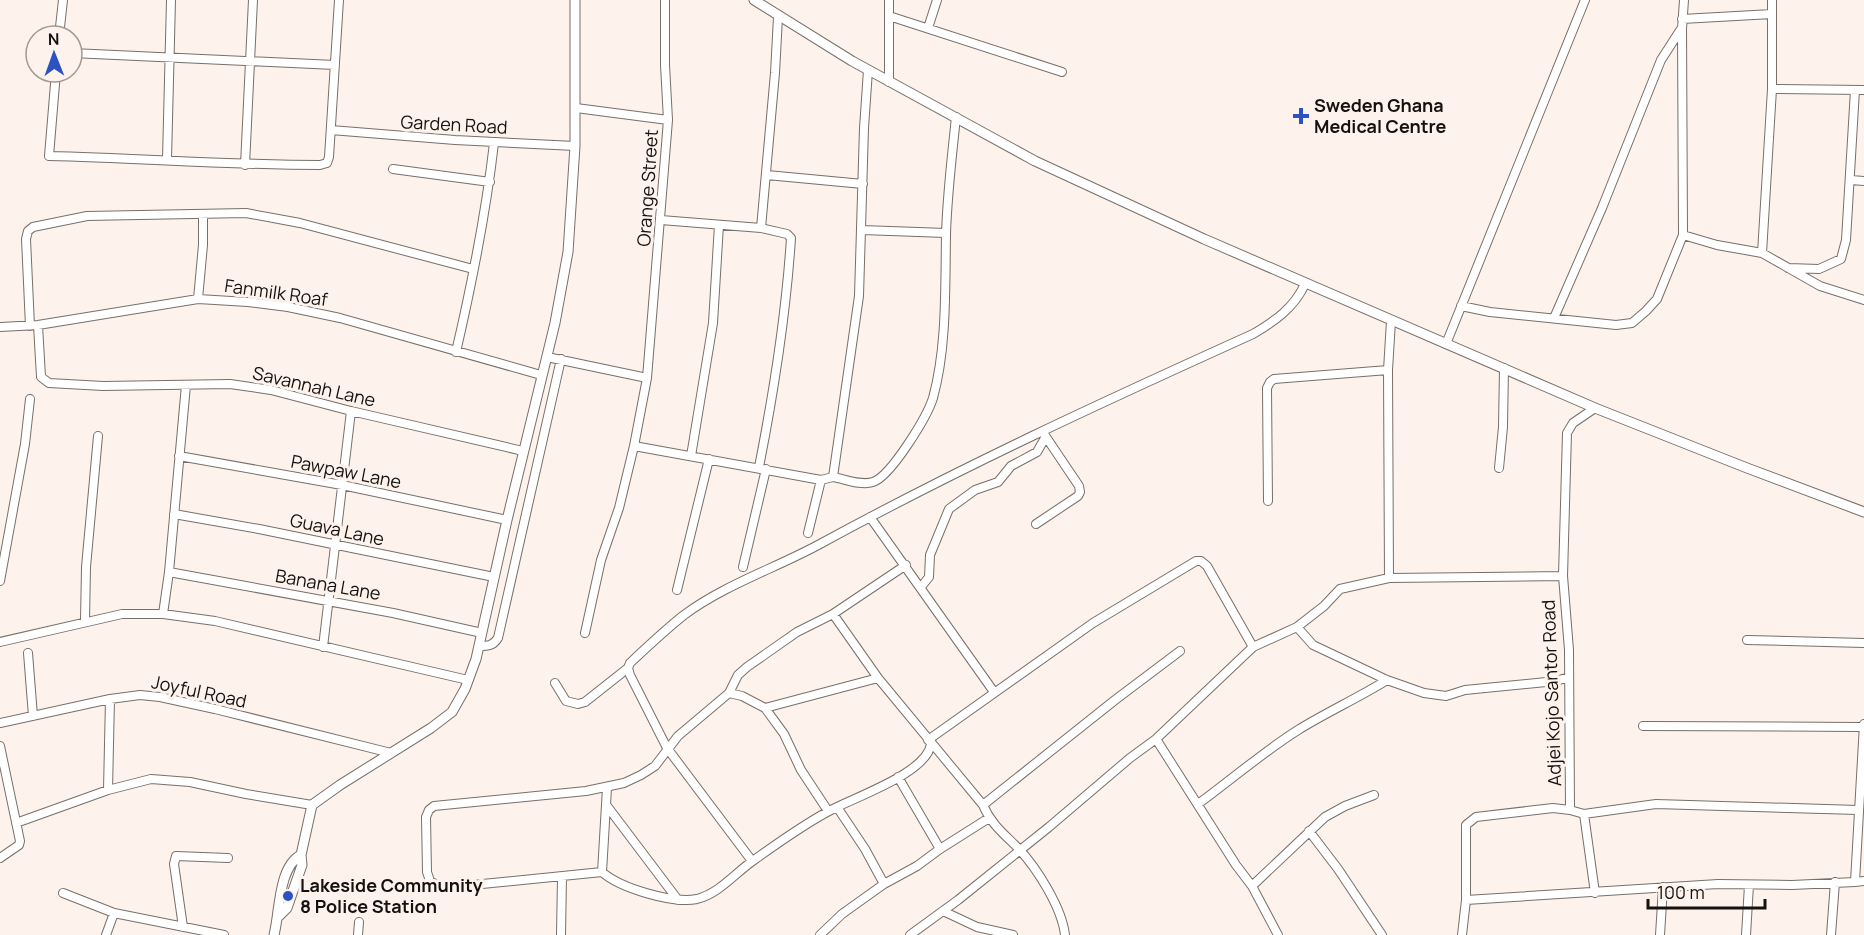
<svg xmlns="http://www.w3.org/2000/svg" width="1864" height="935" viewBox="0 0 1864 935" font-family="Manrope,sans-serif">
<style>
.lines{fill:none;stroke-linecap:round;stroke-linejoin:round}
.minor-casing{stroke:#786f6a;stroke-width:10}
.tertiary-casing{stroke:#786f6a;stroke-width:11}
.minor{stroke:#fff;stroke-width:8}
.tertiary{stroke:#fff;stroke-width:9}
.poi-dot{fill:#2c52c2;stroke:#fdf3ec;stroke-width:2}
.labels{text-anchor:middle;stroke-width:6;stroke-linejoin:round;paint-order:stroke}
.poi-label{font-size:18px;font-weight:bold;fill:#14110f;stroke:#fdf3ec;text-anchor:start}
.street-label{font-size:18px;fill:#14110f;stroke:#fdf3ec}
</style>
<rect width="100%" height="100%" fill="#fdf3ec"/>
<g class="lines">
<g class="minor-casing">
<path id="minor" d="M889,16L1062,72
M1682,19L1772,14
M928,28L937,0
M59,36L63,0
M72,53L335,65
M56,72L49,156C139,158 229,165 320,165L327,163L329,157L339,0
M889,82V0
M1772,89L1864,90
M576,108L668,120
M331,130L455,140L575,146
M167,159L171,0
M245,165L253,0
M393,169L490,182
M767,175L863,184
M1851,180L1864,181
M661,220L761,228
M862,230L946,233
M1683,235L1717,245L1762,253L1820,286L1864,300
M1762,253L1772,89V0
M1788,268L1819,269L1841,259L1846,240L1855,90
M198,299L203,245V214
M1461,306L1490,312L1616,325L1632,323L1646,311L1657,299L1683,235L1682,29L1684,0
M1554,318L1602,208L1661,60L1681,29
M38,325L41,377L49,383L103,386L230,384L271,390L351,411L523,451
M30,326L26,239L28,231L33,227L87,216L246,213L300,223L473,269
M0,327L38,325L198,299L248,302L288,307L340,318L541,375
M1446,344L1585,0
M456,352C472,283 486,213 494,143
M547,357L647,378
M634,446L821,480L833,477L859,296L864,128L868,70
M179,456L342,485L507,520
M691,456L713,323L719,225
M759,467C774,391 786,315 791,238L787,234L761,228L775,73L778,17
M1499,468L1503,427L1504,368
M833,477C845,479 861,486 873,482C891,476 927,417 933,398C947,347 945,289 946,235C947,196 952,156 956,117
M1268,501L1267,388L1270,382L1274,379L1388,370
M174,514L259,529L494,577
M870,517L994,692
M1036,524L1078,496L1080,492L1079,486L1044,434
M808,533L821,480
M743,567L766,469
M169,572L393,613L482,633
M1389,578L1388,370L1391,321
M0,581L25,444L30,399
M921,587L929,577L930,555L949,509L975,490L998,482L1011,466L1037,452L1045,438
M677,590L709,459
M163,614L169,572L186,385
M833,614L878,678L983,805C991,824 1004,834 1018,848C1037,868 1062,908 1065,935
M85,621L86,567L98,436
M1297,627L1313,645L1387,680L1424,693L1446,696L1465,690L1556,681L1569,677
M585,633L601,560L619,508L634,446L647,378L668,120L665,65V0
M1747,640L1864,643
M0,642L122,614H163L215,621L468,680
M479,646C488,646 493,646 498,638L561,359
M323,647L351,411
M28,653L33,716
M555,683L566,701L578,704L585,702L628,668
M729,693L742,696L765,708L784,734L801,770L828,811
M765,708L878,678
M0,723L110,699L140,695L160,697L215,709L391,753
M1864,724L1855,882L1864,881
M1643,726L1863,727
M1156,739L1236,865L1252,886L1278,935
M928,740L1093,623L1196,561H1201L1207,566L1253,647
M0,746L20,841L19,845L0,858
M898,777L940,849
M607,788L602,872C620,888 673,904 697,899C720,893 735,873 754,860C778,843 804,824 831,810C855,797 927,773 931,744
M108,790L110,699
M1198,804C1231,780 1263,752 1298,730C1327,712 1358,698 1387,680
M983,805L1115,700L1180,651
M607,806L678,900
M837,807L865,849L884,884
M1570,810L1569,650L1563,576L1567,433L1573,423L1595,408
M1584,814L1595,893
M16,823L108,790L151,779L190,782L246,794L312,805
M1309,831L1338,869L1382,935
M752,861L667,748L630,675L628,668L630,663C647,647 665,630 684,615C724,585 776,568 820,544C961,467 1107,400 1253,334C1275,321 1294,308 1305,284
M602,872L442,888L430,881L427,872L426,817L429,810L434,806L586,791L624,783L641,775L655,766L678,736L729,693L738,675L747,667L797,632L833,614L906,565
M1252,886L1325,817L1345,806L1374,795
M63,893L114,913L224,935
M1466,900L1718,884L1792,885L1855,882
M943,911L977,927L1013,935
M183,927L174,864L176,856L228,858
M106,935L114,913
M358,935L359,922
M561,935L562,877
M820,935L842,914L884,884L917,866L940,849L989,818
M910,935L958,900L1049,827L1130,758L1156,739L1253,647L1297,627L1324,606L1340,589L1389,578L1563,576
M1462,935L1466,900V825L1476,817L1553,808L1570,810L1584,814L1656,804L1858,810
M1660,935L1663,887
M1746,935L1749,885
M1831,935L1835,882"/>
</g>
<g class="tertiary-casing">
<path id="tertiary" d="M754,0L852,61L1035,161L1204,239L1595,408L1747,468L1864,512
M279,916L287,908L302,865L301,855L312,805L340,785L431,728L452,712L465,689L476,659L507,520L555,323L568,252L575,146V0
M274,935C280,912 278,867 301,855"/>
</g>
<use href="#minor" class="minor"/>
<use href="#tertiary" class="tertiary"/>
</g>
<g class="poi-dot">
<path d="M1298 107h6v6h6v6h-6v6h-6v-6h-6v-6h6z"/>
<circle cx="288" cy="896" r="6"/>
</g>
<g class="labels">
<g class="poi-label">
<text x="1314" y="112">Sweden Ghana<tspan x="1314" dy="21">Medical Centre</tspan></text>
<text x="300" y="892">Lakeside Community<tspan x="300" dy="21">8 Police Station</tspan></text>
</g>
<g class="street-label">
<text transform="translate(454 125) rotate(3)" y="6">Garden Road</text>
<text transform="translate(648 188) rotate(-86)" y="6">Orange Street</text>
<text transform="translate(276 293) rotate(8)" y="6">Fanmilk Roaf</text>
<text transform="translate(314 387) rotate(13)" y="6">Savannah Lane</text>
<text transform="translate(346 472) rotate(11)" y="6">Pawpaw Lane</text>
<text transform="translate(337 530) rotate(12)" y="6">Guava Lane</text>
<text transform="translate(328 585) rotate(10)" y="6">Banana Lane</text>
<text transform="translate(199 692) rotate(12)" y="6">Joyful Road</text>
<text transform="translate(1552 693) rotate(-92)" y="6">Adjei Kojo Santor Road</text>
</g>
</g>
<g transform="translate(54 54) rotate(359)"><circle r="28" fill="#fdf3ec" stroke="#a09994" stroke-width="1.5"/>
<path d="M0-4.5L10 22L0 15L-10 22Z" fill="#2c52c2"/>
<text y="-9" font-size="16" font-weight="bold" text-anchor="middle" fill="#14110f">N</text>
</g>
<path d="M1648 899v9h117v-9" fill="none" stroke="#14110f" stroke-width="3"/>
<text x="1657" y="899" font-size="18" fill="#14110f" stroke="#fdf3ec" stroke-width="4.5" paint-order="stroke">100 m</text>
</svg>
